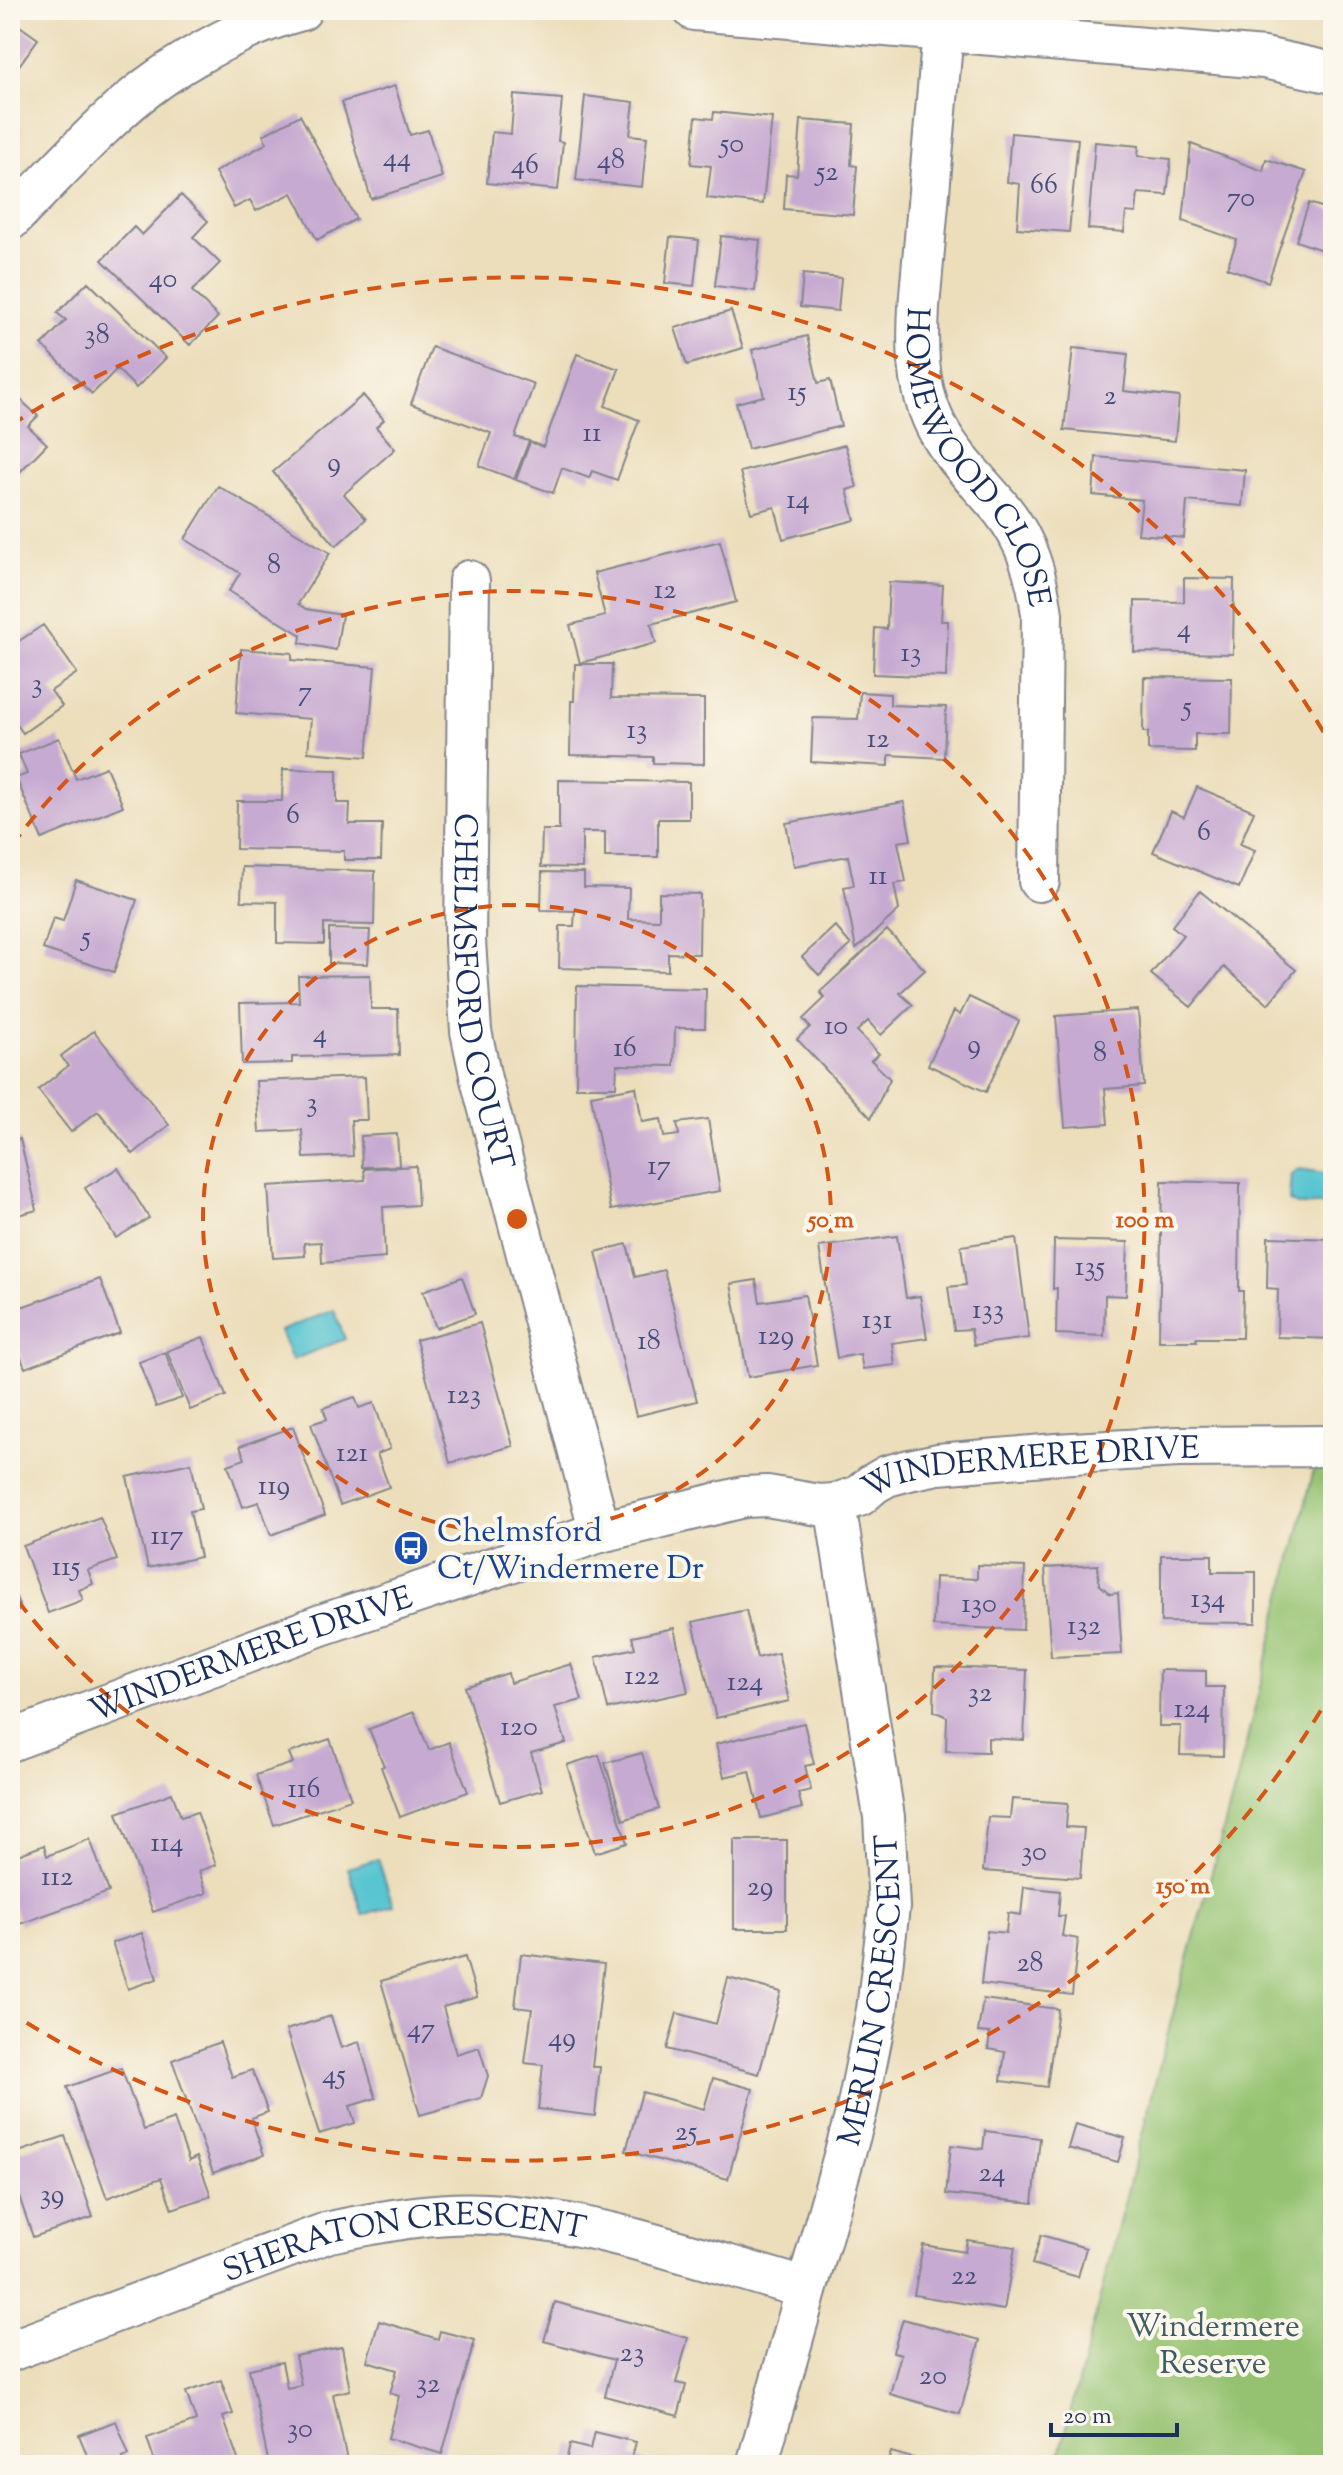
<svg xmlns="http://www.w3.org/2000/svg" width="1343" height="2475" viewBox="0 0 1343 2475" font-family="'Sorts Mill Goudy',serif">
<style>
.green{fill:#94c270;stroke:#587867;stroke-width:2}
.water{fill:#59c5d0;stroke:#3a7a97;stroke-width:2}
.building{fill:#c7aad1}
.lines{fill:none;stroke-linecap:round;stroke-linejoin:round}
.street-casing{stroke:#84868c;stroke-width:44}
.street{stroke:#fff;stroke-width:40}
.ring{fill:none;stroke:#d45514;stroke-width:4;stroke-dasharray:14 10}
.labels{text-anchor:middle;stroke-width:8;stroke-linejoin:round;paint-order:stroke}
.number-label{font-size:28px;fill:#464e7b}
.street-label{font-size:32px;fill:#1b2f5e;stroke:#fbf7ec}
.transit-label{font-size:32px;fill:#164399;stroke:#fbf7ec;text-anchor:start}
.park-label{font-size:32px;fill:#3f5b63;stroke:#fbf7ec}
.centre{fill:#d45514;stroke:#fbf7ec;stroke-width:4}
.ring-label{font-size:24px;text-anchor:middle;font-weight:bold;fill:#d45514;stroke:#fbf7ec;stroke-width:8;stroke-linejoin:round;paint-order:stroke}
</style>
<rect width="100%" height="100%" fill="#fbf7ec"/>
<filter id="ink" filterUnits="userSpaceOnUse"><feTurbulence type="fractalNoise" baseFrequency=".0125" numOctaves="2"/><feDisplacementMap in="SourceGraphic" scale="16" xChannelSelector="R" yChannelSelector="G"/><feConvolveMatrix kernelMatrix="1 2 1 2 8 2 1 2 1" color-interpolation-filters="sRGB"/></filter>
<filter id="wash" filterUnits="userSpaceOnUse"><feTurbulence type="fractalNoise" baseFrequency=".006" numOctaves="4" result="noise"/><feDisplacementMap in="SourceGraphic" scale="32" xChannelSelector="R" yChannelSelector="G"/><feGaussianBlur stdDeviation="1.8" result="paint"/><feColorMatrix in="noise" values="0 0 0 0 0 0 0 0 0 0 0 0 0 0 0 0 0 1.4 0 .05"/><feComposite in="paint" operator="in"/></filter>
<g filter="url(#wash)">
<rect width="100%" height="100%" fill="#ecdebb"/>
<path class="green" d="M1320,1445L1333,1446V2465H1057L1172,2017L1237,1780Z"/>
<path class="water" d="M1299,1169L1333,1174V1199L1329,1205H1297L1289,1201L1291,1174Z
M334,1310L345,1339L292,1360L280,1331Z
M378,1859L393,1905L363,1915L348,1868Z"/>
<g id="blocks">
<path class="building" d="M10,19L38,39L18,67L10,61Z
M395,86L410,135L428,130L442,177L371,199L342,102Z
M514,95L562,99L558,141L563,142L558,190L487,183L492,132L511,134Z
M585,96L634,102L630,135L647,137L642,187L576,180Z
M714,112L772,118L763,204L707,198L711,166L691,164L696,117L713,119Z
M300,115L356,219L317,240L292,193L256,211L250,200L234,208L215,172L267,143L263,135Z
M801,120L854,124L851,165L857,166L853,215L784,209L786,174L797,175Z
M1011,133L1078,139L1069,232L1017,228L1020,184L1007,182Z
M1095,142L1139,146L1138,156L1171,159L1167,195L1138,193L1136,213L1126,212L1124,232L1088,229Z
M1191,144L1263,171L1266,159L1306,172L1268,282L1227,268L1237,240L1183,221Z
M181,195L208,221L193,237L220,263L192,291L218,317L190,345L102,260L134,227L142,235Z
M1309,203L1333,211V254L1296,241Z
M721,236L760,240L755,291L715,286Z
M670,237L699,240L694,286L665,283Z
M803,274L841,278L838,311L800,307Z
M88,282L166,358L136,388L117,369L92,394L42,345L66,320L57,313Z
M731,311L743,348L687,365L675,328Z
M807,336L818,383L830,380L841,426L748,449L736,403L764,396L752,350Z
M432,347L534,384L515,437L529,441L514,479L479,466L491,433L411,404Z
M1073,348L1128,354L1124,391L1179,397L1175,441L1064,430Z
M577,354L619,369L605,406L639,420L617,480L592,471L589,478L562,468L553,493L516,480L530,442L543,447Z
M10,390L38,416L28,426L47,444L10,482Z
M363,395L384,420L376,427L395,449L344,494L366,519L336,546L273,472Z
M845,445L857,487L847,490L855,520L783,539L775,507L751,513L740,472Z
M1096,457L1245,470L1242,506L1187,501L1184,538L1138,534L1142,500L1093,495Z
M218,486L330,553L298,604L306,609L342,615L336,650L300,643L301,635L229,591L240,573L185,539Z
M720,541L736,602L651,624L656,643L580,663L570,625L605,616L594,573Z
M1184,578L1234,579L1233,654L1134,652L1135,601L1184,602Z
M889,582L943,585L941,621H948L946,677L873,674L875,628L887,629Z
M43,625L77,673L51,691L62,706L23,733L10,715V647Z
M241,649L292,653V660L375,667L367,757L308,752L311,719L236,713Z
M575,664H612L611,698L704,699V764L653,763V757L570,755L571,701H574Z
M1144,677L1232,678L1231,734H1195V751L1148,750V732H1143Z
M860,692L890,694V705L946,707L944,758L889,755V766L811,762L813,718L858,719Z
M59,738L76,779L106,767L123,806L42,839L16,778L27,774L19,754Z
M283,769L337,770V803H350L349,824H382L381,860H344V851L236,849L237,801H282Z
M559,780L689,782V819H658V857H605V832H582V868L541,867L542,830H559Z
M1197,787L1254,811L1240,844L1255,850L1239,888L1153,852L1171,811L1184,817Z
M904,802L911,840L898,842L906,882L894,884L899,910L856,949L844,887L854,885L848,856L794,866L786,823Z
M242,867L375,871L374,925L324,924V944L277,943V902L241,901Z
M542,872L584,873V887L629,888L628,919L659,920V893L700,894L699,954L668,953V971L559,968L560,926H574L575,911L541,910Z
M76,880L137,900L114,972L43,949L53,918L63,921Z
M1200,891L1296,970L1268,1004L1224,967L1191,1007L1151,974L1183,935L1172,926Z
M835,926L851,945L819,975L802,957Z
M329,929L370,930L368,964L329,963Z
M887,930L925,970L900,993L913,1005L881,1035L868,1021L857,1031L879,1054L871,1060L890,1079L871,1118L797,1039L810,1027L803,1019L825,998L820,992Z
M370,975L371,1009H398L399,1055L292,1057V1063L242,1064L240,1003L299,1002L298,976Z
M577,986L706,989L705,1028H675L674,1066L617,1065L616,1087H576Z
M969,997L1019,1021L986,1092L928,1065L954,1011L960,1015Z
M1138,1010L1144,1086L1105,1089L1108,1124L1065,1127L1056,1016Z
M94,1031L169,1125L133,1154L98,1111L71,1132L38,1090L68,1066L61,1056Z
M365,1077L367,1120H351L353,1156L304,1158L302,1130L259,1132L256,1081Z
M636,1087L642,1122L661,1119L664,1137L679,1135L677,1123L708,1119L720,1191L611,1210L591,1095Z
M397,1134L399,1166L362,1167L361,1136Z
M20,1139L37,1210L10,1217V1141Z
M416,1166L418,1205L383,1207L385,1258L322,1263L321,1242L304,1243L305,1256L273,1258L268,1186L365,1180L364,1169Z
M118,1168L149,1218L116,1238L85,1188Z
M1162,1181L1240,1183L1239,1291H1243L1242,1338H1196L1197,1341H1159Z
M897,1236L906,1298L920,1296L927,1338L892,1343L895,1365L863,1369L860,1354L837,1358L819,1247Z
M1268,1237L1333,1239V1339L1277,1337L1278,1289L1267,1288Z
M1016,1238L1029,1338L974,1345L971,1329L954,1330L948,1287L966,1285L961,1246Z
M1054,1240L1128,1242L1126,1296L1105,1295L1104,1336L1056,1334L1057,1288L1053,1289Z
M627,1244L635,1277L664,1270L697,1401L636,1416L596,1252Z
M462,1277L475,1314L436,1328L423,1291Z
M100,1279L120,1333L25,1368L10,1328V1311Z
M756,1280L760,1302L805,1295L817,1365L748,1377L731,1284Z
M480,1323L513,1446L450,1463L416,1340Z
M203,1337L226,1396L190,1410L167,1351Z
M165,1352L182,1398L156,1407L139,1362Z
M355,1397L359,1408L374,1403L390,1449L377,1454L389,1487L340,1505L311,1424L327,1419L323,1408Z
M293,1427L325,1515L271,1535L259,1502L243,1507L228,1465L245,1459L240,1446Z
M191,1463L201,1509L190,1511L200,1557L148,1568L127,1477Z
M100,1517L117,1560L88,1570L93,1584L79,1590L83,1600L48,1613L23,1546Z
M1161,1555H1212V1572H1256V1623L1161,1622Z
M977,1565L1025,1567L1023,1630L933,1626L935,1577L977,1579Z
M1098,1565L1099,1584L1110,1594L1118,1593L1122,1654L1051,1657L1045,1568Z
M10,1582L21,1610L10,1613Z
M746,1610L757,1658L778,1653L789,1701L716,1718L693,1622Z
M674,1628L688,1692L608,1709L596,1657L635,1648L632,1637Z
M571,1664L582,1700L555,1707L566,1743L531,1753L542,1790L500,1802L465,1687L508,1673L510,1683Z
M935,1667L1027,1670L1024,1740L988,1738V1752L946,1751L947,1717L934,1711Z
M1160,1670L1206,1671V1687H1224L1223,1756L1180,1755L1181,1726H1159Z
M414,1712L429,1750L449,1742L468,1792L400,1817L381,1767L384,1766L369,1729Z
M804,1723L814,1764L805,1766L811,1790L798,1793L802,1808L761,1818L750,1771L724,1777L716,1744Z
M330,1739L351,1799L274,1825L256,1775L293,1763L289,1753Z
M642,1753L659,1809L623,1820L605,1763Z
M599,1755L627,1843L595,1853L567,1765Z
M172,1793L181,1817L197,1812L216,1865L199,1871L207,1893L153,1912L117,1813Z
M1012,1799L1068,1803L1066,1827L1084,1828L1080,1878L983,1871L988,1817L1010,1818Z
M90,1839L109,1892L20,1924L10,1896V1858L44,1845L47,1856Z
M734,1840H787V1929H734Z
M1024,1887L1060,1891L1058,1916H1065L1062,1936L1078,1939L1072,1995L981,1984L987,1931L1006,1933L1008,1913L1021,1915Z
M142,1933L157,1979L128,1989L112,1943Z
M521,1954L604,1964L592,2067H600L595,2116L538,2109L543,2065L525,2063L532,2009L515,2007Z
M465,1957L477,1997L443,2007L456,2054L479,2047L488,2076L481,2098L420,2115L381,1981Z
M728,1978L781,1992L759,2074L667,2049L677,2013L716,2024Z
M983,1999L1058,2009L1047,2087L1001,2081L1005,2052L988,2049L990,2033L978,2032Z
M331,2016L341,2048L359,2042L376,2098L350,2106L355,2123L319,2134L286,2030Z
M220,2042L232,2077L252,2070L268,2112L251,2118L264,2155L213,2173L172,2060Z
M121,2068L144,2130L174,2119L189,2161L197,2157L211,2196L172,2209L161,2178L107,2198L67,2087Z
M713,2078L753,2089L728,2179L626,2151L642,2092L704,2109Z
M1075,2124L1125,2138L1118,2162L1068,2148Z
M985,2131L1040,2138L1033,2203L946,2194L951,2145L983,2149Z
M65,2136L93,2217L33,2237L10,2170V2155Z
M1041,2235L1086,2248L1078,2277L1032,2264Z
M967,2240L1015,2247L1004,2310L914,2295L923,2245L965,2252Z
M555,2302L688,2338L676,2383L686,2385L678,2416L605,2396L614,2360L544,2341Z
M903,2319L980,2340L960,2414L890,2394L901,2354L893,2352Z
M379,2321L438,2339L440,2331L475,2340L442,2454L388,2438L399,2396L390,2393L397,2370L367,2361Z
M342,2347L350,2390L333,2394L348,2465H300L299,2459L269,2465L249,2369L282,2362L287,2388L301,2385L295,2356Z
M221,2380L233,2414L223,2417L240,2465H156L147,2438L196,2421L186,2392Z
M116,2421L129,2455L123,2458L125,2465H91L79,2435Z
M594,2432L636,2442L632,2457L656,2465H565L570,2444L590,2449Z
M891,2452L934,2464V2465H887Z"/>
</g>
</g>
<g filter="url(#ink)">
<use href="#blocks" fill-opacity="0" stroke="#84868c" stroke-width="2"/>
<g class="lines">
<g class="street-casing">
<g id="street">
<path d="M694,10L1264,58L1333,73"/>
<path id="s1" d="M943,31L919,307C917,345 917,382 932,417C947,453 979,481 1003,511C1027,541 1037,576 1042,614L1039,881"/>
<path d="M10,220C46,184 81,145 119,111C167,67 239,27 301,10"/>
<path id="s2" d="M469,581L465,941L471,1031L481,1079L600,1532"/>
<path id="s3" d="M10,1741L321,1625L600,1532L744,1497L767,1496L819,1505L835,1504L859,1496L873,1484L887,1476L909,1470L938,1464L1056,1454L1178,1447L1333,1446"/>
<path id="s4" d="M10,2351L329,2232C381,2222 433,2211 486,2214C593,2219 703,2260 806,2288"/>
<path id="s5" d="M757,2465L857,2110L877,2010L889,1907L884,1817L835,1504"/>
</g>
</g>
<use href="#street" class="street"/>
</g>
</g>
<g class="ring">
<circle cx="517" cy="1219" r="314"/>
<path d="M12 845A628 628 0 1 1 12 1593"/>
<path d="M1333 1690A942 942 0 0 1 11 2013M11 425A942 942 0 0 1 1333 748"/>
</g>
<defs>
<g id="bus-disc" transform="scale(1.8)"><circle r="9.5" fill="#1a4fb4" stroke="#fbf7ec"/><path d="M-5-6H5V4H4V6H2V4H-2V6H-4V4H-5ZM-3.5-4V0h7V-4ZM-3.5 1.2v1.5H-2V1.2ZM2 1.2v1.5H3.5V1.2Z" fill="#fff"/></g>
</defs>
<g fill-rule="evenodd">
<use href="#bus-disc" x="411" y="1548"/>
</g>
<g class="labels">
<g class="number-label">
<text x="732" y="152">50</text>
<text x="397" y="166">44</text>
<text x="611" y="168">48</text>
<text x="525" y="173">46</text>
<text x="827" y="180">52</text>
<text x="1044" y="193">66</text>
<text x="1241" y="206">70</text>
<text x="163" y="287">40</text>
<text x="97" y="343">38</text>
<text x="797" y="400">15</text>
<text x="1110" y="404">2</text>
<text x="592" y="441">11</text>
<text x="334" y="471">9</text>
<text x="798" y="508">14</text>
<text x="274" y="573">8</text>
<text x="665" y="598">12</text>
<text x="1184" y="637">4</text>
<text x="911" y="661">13</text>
<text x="37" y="692">3</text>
<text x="305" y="700">7</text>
<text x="1187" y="715">5</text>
<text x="637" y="738">13</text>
<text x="878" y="747">12</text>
<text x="293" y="823">6</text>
<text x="1204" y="840">6</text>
<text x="878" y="884">11</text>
<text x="86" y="945">5</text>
<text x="836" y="1034">10</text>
<text x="320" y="1042">4</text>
<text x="974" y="1053">9</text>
<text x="625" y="1056">16</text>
<text x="1100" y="1061">8</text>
<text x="312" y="1111">3</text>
<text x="659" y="1174">17</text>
<text x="1090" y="1275">135</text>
<text x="988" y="1318">133</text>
<text x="877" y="1328">131</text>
<text x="776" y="1344">129</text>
<text x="649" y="1349">18</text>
<text x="464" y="1403">123</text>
<text x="352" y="1461">121</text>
<text x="274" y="1494">119</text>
<text x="167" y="1544">117</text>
<text x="66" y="1575">115</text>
<text x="1208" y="1607">134</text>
<text x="979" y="1612">130</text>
<text x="1084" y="1634">132</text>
<text x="642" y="1684">122</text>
<text x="745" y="1690">124</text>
<text x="980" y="1701">32</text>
<text x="1192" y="1717">124</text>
<text x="519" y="1735">120</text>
<text x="304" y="1797">116</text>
<text x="167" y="1851">114</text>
<text x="1034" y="1860">30</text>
<text x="57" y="1885">112</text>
<text x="760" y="1895">29</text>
<text x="1030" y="1971">28</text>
<text x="421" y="2037">47</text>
<text x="562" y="2046">49</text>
<text x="334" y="2083">45</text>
<text x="686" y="2140">25</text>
<text x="992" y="2181">24</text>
<text x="52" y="2203">39</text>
<text x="964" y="2284">22</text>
<text x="632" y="2361">23</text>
<text x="933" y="2384">20</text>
<text x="428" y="2392">32</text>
<text x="300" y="2437">30</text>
</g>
<g class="street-label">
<text dy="11" stroke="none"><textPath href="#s1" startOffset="444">HOMEWOOD CLOSE</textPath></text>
<text dy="11" stroke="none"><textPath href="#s2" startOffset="412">CHELMSFORD COURT</textPath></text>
<text dy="11" stroke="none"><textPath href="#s3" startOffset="1070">WINDERMERE DRIVE</textPath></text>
<text dy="11" stroke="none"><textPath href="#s3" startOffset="256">WINDERMERE DRIVE</textPath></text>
<text dy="11" stroke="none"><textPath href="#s5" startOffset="490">MERLIN CRESCENT</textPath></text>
<text dy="11" stroke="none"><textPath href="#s4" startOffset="414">SHERATON CRESCENT</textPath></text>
</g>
<g class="transit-label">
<text x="437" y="1541">Chelmsford<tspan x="437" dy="37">Ct/Windermere Dr</tspan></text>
</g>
<g class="park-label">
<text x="1213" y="2336">Windermere<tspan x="1213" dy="37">Reserve</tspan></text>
</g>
</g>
<circle cx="517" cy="1219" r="12" class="centre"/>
<g class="ring-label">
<text x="831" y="1227">50 m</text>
<text x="1145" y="1227">100 m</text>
<text x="1183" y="1893">150 m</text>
</g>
<rect width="1343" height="2475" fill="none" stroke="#fbf7ec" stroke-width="40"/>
<path d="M1051 2423v12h126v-12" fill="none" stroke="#1b2f5e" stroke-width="4"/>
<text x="1063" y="2423" font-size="24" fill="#1b2f5e" stroke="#fbf7ec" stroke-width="6" paint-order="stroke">20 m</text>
</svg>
